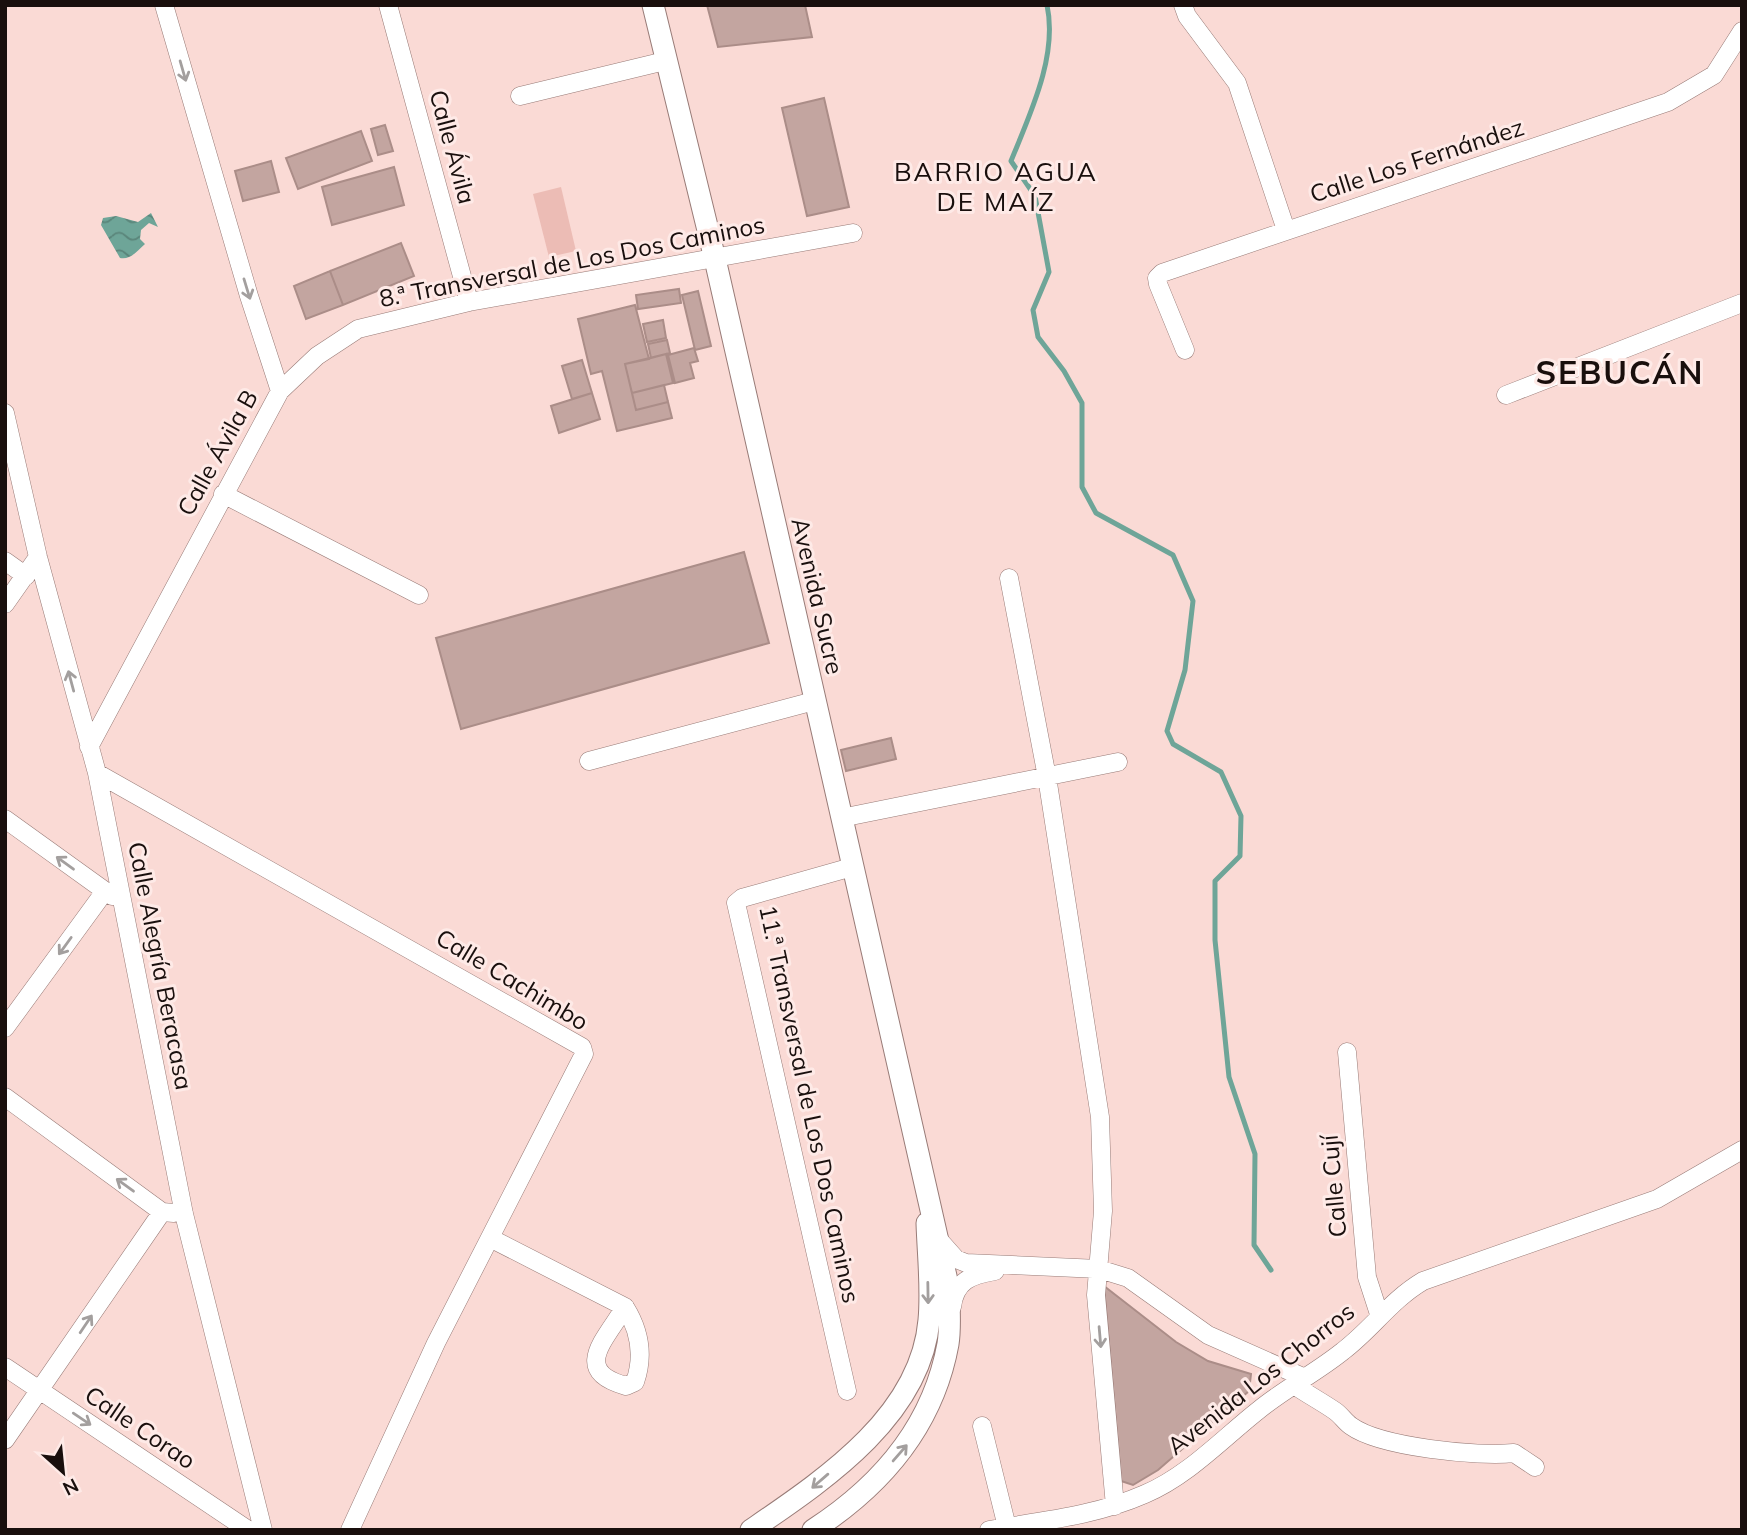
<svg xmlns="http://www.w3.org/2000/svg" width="1747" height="1535" viewBox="0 0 1747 1535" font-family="Mulish,sans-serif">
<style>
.grass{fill:#ecbcb5}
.water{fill:url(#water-waves)}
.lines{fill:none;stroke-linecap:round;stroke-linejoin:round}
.stream{stroke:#6ea598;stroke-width:5}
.building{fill:#c3a5a0;stroke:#ab8d88;stroke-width:2}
.minor-casing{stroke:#987b77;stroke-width:19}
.major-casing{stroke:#987b77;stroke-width:23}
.minor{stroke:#fff;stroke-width:18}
.major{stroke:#fff;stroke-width:21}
.oneway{stroke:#a39f9e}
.labels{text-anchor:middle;stroke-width:6;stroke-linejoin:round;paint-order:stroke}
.street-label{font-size:24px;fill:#190f0d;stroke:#feeae7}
.neighbourhood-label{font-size:26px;letter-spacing:2px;fill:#190f0d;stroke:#feeae7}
.district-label{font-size:32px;font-weight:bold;letter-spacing:2px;fill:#190f0d;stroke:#feeae7}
</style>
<defs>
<pattern id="water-waves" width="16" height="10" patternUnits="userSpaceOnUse" patternTransform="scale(1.75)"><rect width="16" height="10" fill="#6ea598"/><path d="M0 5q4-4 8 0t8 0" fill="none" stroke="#5a857a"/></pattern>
</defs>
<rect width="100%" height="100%" fill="#fadad5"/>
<path class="grass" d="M561,187L576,251L549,257L533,194Z"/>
<path class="water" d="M151,213L158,227L149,223L141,230L140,239L145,244C137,251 131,260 120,258L101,225L103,218L116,216L138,222Z"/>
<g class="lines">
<path class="stream" d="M1047,5C1058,56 1030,114 1011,161L1035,196L1049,272L1033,310L1038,337L1064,371L1082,403V487L1096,513L1173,555L1193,601L1185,670L1167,731L1173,744L1221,772L1241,816L1240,856L1215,881V940L1229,1077L1255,1154L1254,1245L1271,1270"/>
</g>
<path class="building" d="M707,5H805L812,37L718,47Z
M824,98L849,207L807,216L782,108Z
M385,125L393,151L378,155L371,129Z
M361,131L372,161L298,189L286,158Z
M271,161L279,192L243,201L235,171Z
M394,167L404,205L332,225L322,187Z
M401,243L414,276L343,305L330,271Z
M330,271L343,305L306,319L294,286Z
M679,289L681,303L638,309L636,295Z
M698,291L711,346L695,350L682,295Z
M635,305L649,359L625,364L636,410L668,402L672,418L617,431L602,371L591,374L578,319Z
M663,320L666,338L647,342L643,324Z
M667,340L670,353L651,358L648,344Z
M694,348L698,361L690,363L694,378L675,383L668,355Z
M666,354L673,383L632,393L625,364Z
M582,360L592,393L572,399L562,366Z
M664,385L668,402L636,410L632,393Z
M592,393L600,419L559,433L551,406Z
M744,552L769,643L461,729L436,638Z
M891,738L896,759L846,771L841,750Z
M1104,1286L1176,1342L1208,1361L1251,1374L1249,1391L1158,1470L1133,1485L1121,1481Z"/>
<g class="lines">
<g class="minor-casing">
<path id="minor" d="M164,5L249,296L280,391
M388,5L469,302
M1183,5L1187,16L1237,83L1286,230
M520,96L665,61
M1185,350L1158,284L1157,278L1162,273L1668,102L1714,75L1742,31
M1506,395L1742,303
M5,413L38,557L97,773L184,1214L263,1530
M223,494L419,595
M5,561L26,576
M1009,578L1047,777L1100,1117L1103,1211L1096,1295L1115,1506
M5,604L38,557
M89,747L280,391L317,356L358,329L469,302L853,233
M589,761L814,701
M97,773L582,1047L584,1054L436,1343L350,1530
M841,818L1118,762
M5,819L112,896
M5,1028L105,891
M1347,1052L1367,1277L1379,1314
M5,1097L162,1212L174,1213
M490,1238L625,1307C640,1331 644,1356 635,1382L626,1386C571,1371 605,1340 625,1307
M940,1241L956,1259L966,1263L1099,1269L1128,1278L1208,1335L1305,1378
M952,1307C955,1281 971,1275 995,1271
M5,1367L248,1530
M1294,1385C1307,1394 1322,1402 1335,1411C1341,1415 1345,1422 1351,1426C1380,1447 1478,1457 1514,1453L1535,1467
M847,1391L736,903L742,898L852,867
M982,1426L1007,1527
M5,1440L162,1212
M989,1530C1041,1521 1095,1516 1145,1494C1188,1476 1223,1438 1260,1409C1286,1388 1317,1372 1343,1351C1372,1329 1391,1300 1423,1281L1657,1199L1742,1150"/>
</g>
<g class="major-casing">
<path id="major" d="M653,5L715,259L948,1285C949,1304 951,1325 948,1344C933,1426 881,1486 813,1530
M751,1530C824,1480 921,1416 929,1320C932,1288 928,1255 927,1223"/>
</g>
<use href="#minor" class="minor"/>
<use href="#major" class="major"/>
</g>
<defs><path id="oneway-shaft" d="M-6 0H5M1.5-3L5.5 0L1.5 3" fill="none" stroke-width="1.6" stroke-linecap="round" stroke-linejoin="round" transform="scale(1.75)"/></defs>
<g class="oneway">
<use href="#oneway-shaft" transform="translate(183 71) rotate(74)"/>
<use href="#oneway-shaft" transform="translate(247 289) rotate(73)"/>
<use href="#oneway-shaft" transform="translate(71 681) rotate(-105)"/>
<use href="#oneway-shaft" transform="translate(65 863) rotate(-144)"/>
<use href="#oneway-shaft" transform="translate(65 946) rotate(126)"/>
<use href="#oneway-shaft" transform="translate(125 1185) rotate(-144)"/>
<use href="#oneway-shaft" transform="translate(928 1293) rotate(89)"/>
<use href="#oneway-shaft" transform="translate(86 1324) rotate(-56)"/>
<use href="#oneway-shaft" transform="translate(1100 1337) rotate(85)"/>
<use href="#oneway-shaft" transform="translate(82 1419) rotate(34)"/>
<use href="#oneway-shaft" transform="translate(900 1453) rotate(-49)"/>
<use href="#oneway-shaft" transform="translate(820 1481) rotate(139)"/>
</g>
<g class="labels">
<g class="street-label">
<text transform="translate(452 147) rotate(75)" y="8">Calle Ávila</text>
<text transform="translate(1417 161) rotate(-18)" y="8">Calle Los Fernández</text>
<text transform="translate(572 262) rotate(-11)" y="8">8.ª Transversal de Los Dos Caminos</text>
<text transform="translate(218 453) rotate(-61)" y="8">Calle Ávila B</text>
<text transform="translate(817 596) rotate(77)" y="8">Avenida Sucre</text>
<text transform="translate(160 966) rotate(79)" y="8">Calle Alegría Beracasa</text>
<text transform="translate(512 980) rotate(31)" y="8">Calle Cachimbo</text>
<text transform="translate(809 1104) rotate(78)" y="8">11.ª Transversal de Los Dos Caminos</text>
<text transform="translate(1334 1186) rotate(-95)" y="8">Calle Cují</text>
<text transform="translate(1261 1379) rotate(-38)" y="8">Avenida Los Chorros</text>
<text transform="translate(140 1428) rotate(34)" y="8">Calle Corao</text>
</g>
<g class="neighbourhood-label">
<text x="996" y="181">BARRIO AGUA<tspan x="996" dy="30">DE MAÍZ</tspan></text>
</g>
<g class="district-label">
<text x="1620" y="384">SEBUCÁN</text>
</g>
</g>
<rect width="1747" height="1535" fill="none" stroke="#190f0d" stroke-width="14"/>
<g transform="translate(63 1472) rotate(153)" stroke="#feeae7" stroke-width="5" paint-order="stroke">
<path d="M0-5L12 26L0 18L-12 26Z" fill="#190f0d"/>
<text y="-10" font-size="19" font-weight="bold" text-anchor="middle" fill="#190f0d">N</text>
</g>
</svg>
